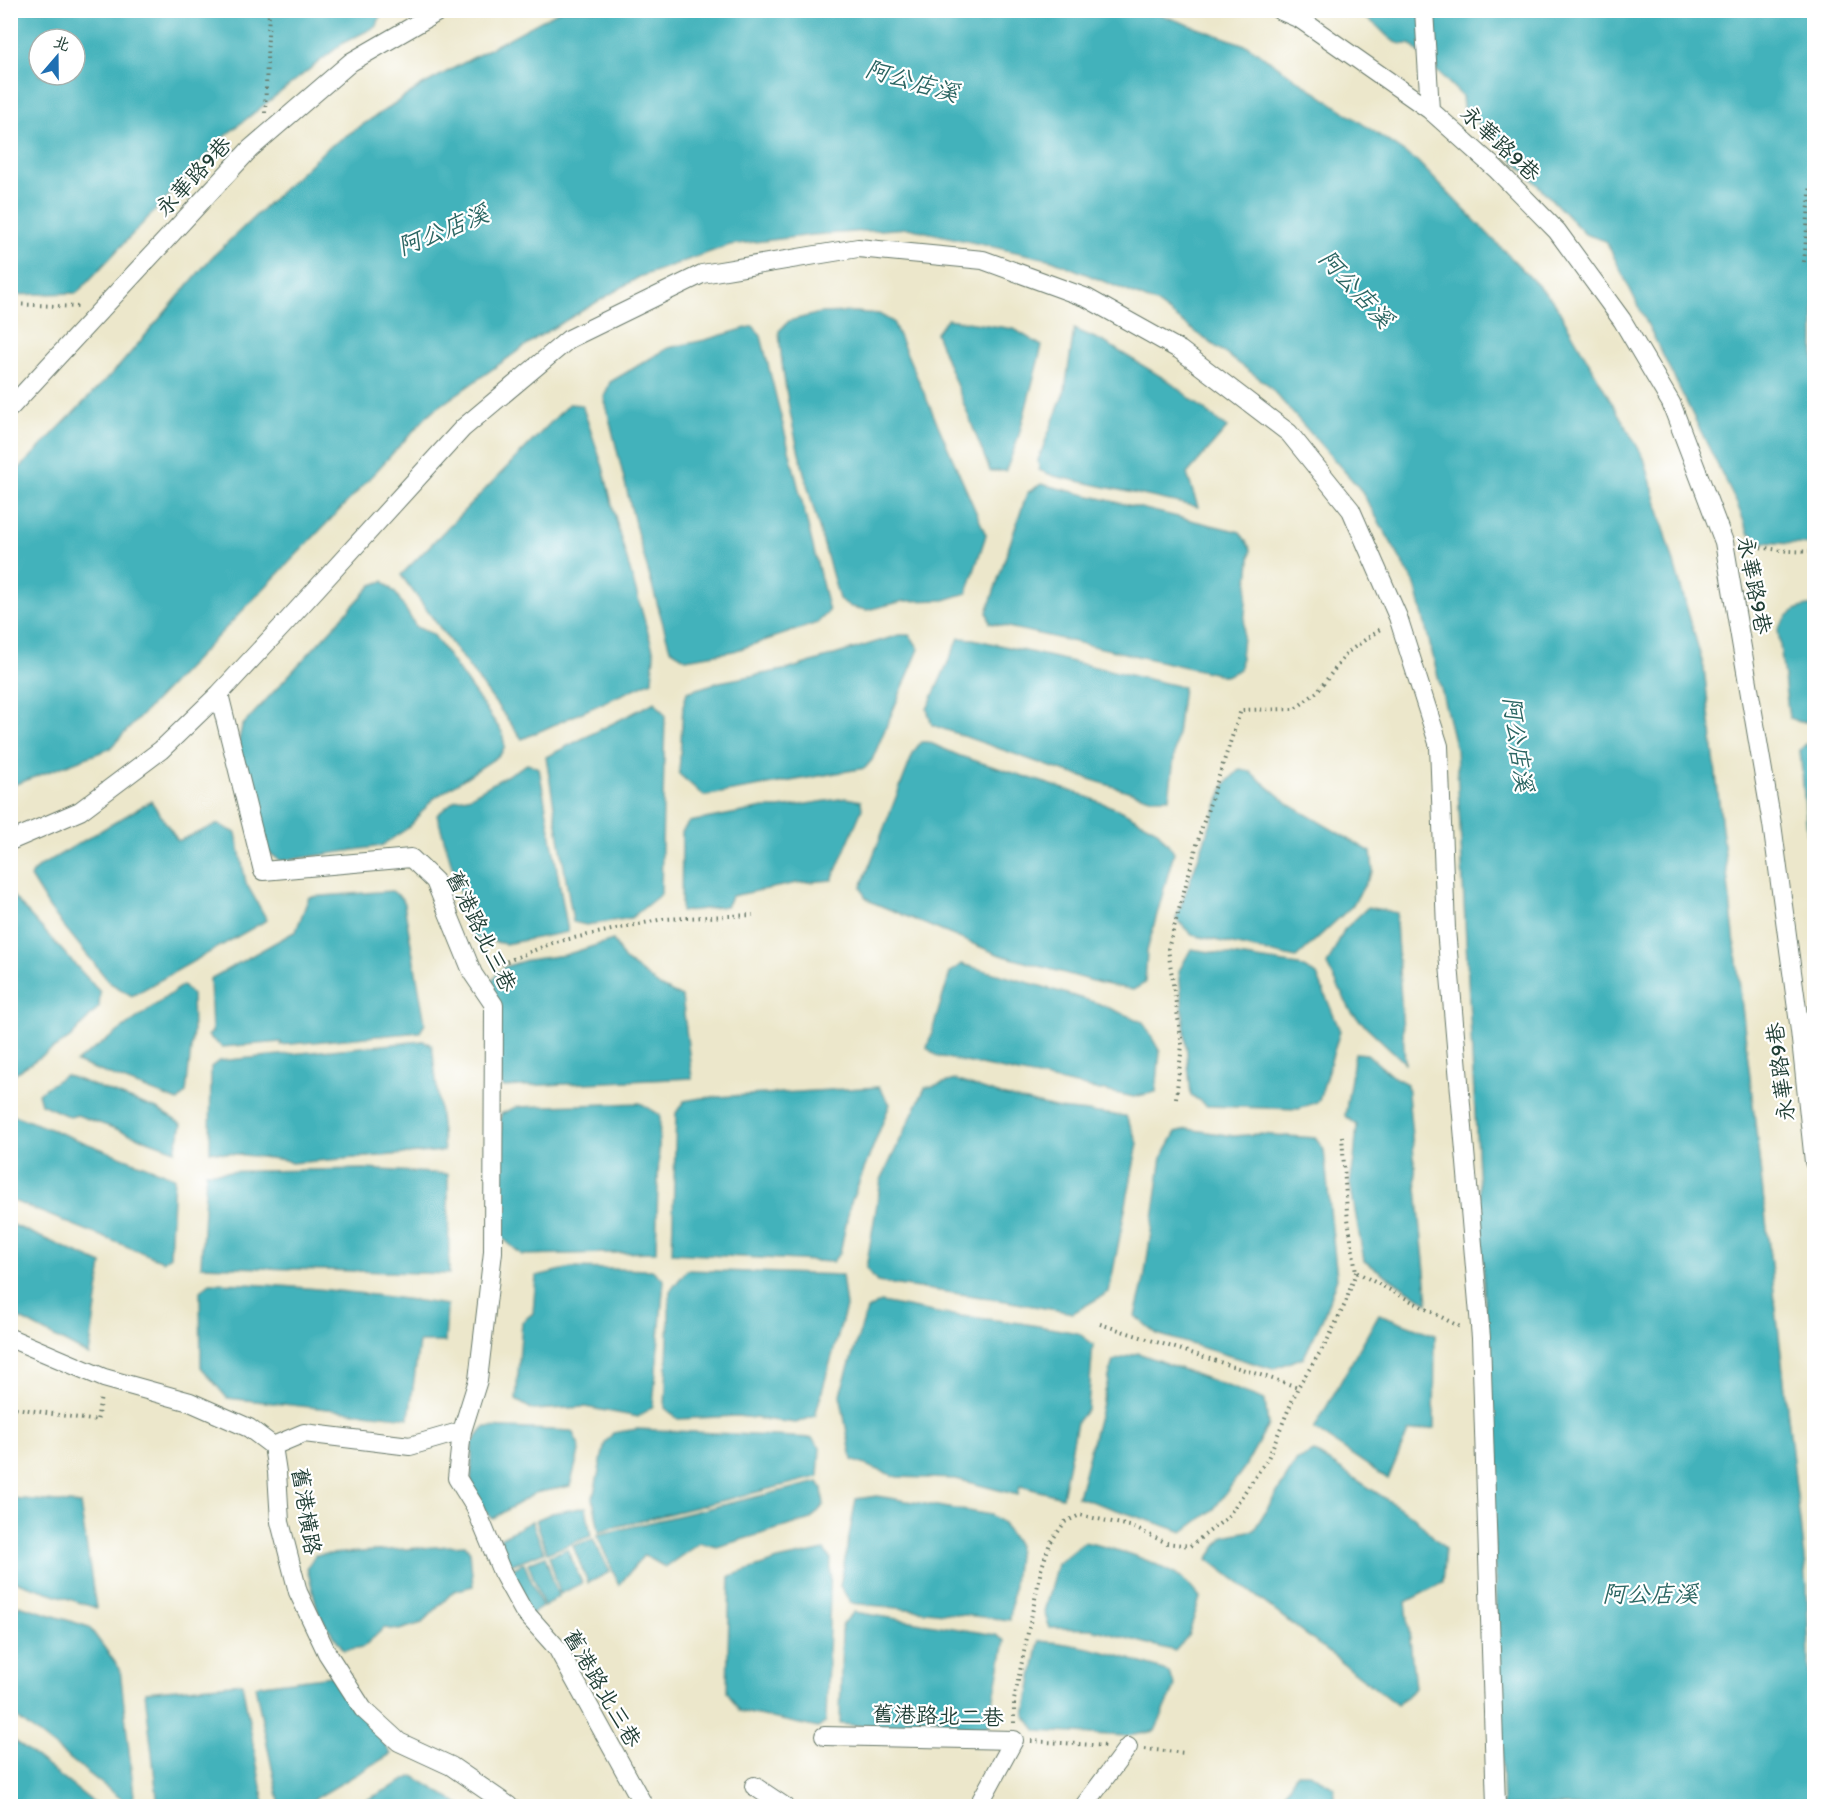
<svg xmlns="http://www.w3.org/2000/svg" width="1825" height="1817" viewBox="0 0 1825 1817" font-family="Itim,'LXGW WenKai TC',sans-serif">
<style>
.water{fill:#42b2bb;stroke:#307878;stroke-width:1.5;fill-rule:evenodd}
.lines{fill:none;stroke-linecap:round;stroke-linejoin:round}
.minor-casing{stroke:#677869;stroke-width:20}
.path{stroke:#677869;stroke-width:4;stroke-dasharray:1.5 4.5;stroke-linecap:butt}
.minor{stroke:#fff;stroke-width:18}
.labels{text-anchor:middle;stroke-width:4.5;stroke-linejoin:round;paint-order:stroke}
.street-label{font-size:22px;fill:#1f3d34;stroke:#fff}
.water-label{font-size:24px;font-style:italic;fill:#2b6663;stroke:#fff}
</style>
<rect width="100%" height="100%" fill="#fff"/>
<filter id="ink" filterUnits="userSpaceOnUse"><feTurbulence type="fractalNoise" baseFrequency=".0167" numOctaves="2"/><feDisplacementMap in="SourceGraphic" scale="12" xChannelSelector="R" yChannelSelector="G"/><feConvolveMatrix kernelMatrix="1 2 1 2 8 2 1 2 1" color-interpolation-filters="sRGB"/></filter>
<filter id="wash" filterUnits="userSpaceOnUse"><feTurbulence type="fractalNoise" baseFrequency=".008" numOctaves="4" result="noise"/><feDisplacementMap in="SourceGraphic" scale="24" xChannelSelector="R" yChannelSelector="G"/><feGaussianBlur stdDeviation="1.35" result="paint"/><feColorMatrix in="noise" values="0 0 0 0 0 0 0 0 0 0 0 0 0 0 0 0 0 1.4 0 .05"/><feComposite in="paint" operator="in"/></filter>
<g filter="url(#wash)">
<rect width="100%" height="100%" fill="#ece7cb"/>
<path class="water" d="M561,10L1150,11L1248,46L1417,161L1554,302L1644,458L1704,668L1807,1585L1813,1806H1503L1485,1305L1456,749L1415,584L1360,489L1267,384L1156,303L1052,260L908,228L812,235L730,245L639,277L538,337L430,413L354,495L109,749L11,786V477L121,364L211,258L326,149L421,86Z
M10,11L11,10L385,11L381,13L377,26L343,43L226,135L77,293L11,295ZM39,39H75V75H39Z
M1350,11H1814V545L1757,542L1753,535L1749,534L1737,504L1606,241L1585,234L1463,108L1462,96L1410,44C1391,47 1385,31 1373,23C1366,18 1358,14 1350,11Z
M856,312L879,314L893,322L986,535L967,593L944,600L904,601L867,610L851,607L839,599C815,511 785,422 779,331L789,321L820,313Z
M947,319L1014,329L1042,346L1019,435L1006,471H990L936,333Z
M753,326L761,336L829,611L817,623L734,651L686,659L670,649L637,532L604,397L610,382L668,348L705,340Z
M1074,329L1104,342L1170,382L1227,428L1187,474L1198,507L1054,476L1039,470L1038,460L1065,390Z
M569,404L582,405L603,467L619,532L654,653L652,681L522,739L401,575Z
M1041,484L1240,532L1251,549L1240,669L1226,676L990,623L987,612L1027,493Z
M383,581L397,595L416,627L433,634L502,732L505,747L500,755L433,799L408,828L381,846L281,861L268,852L248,812L238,744L242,726L372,585Z
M1814,605V722H1800L1789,718L1778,629C1789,612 1794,608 1814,605Z
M899,635H910L919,649L872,760L865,768L704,796L679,774L683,706L687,692L719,682L789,669Z
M959,638L973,639L1183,687L1169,798H1150L1054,768L932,725L927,709Z
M655,702L665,715L661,894L631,918L586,925L573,922L546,757Z
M921,742H928L960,756L1080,794L1122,811L1157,830L1174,852L1147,951L1145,983L1133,990L1100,983L1000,955L874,903L865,897L861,887L914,751Z
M1814,743V863H1810L1800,750L1806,744Z
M527,764L539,768L568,932L505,944L473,937L437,815L455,800L471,796Z
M1240,769L1249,771L1290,805L1371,852L1373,871L1352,906L1296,958L1192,935L1176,919L1225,784Z
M846,798L861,801L862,809L832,880L797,883L732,896L726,906L681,912L682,832L689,822L764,808H780Z
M151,801L178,841L218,824L236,833L246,883L267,920L132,996L110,983L50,909L30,877L37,868Z
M392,891L403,899L425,1023L420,1032L281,1045V1042L222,1047L208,1036L212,1032L210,979L296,931L309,897Z
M10,893L100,992L99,1007L70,1038L11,1076Z
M1368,907L1397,913L1396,922L1405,1063L1352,1013L1327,965L1344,930Z
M613,940L624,959L661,987L682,997L692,1078L502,1087L488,984L504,967L527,960L565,955Z
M1191,949L1298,965L1317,975L1340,1031L1319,1101L1299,1109L1207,1106L1191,1095L1179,971Z
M961,964L1037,985L1097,1003L1143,1022L1160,1052L1156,1092L1134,1097L937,1056L927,1048L950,973Z
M183,985L192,995L193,1031L186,1093L178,1101L76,1062Z
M423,1041L432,1045L444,1151L291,1163L285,1160L210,1151L211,1067L219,1061Z
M1355,1053L1367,1054L1392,1076L1407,1084L1428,1303L1364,1261L1350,1183L1354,1160L1357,1125L1345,1116Z
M65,1075L157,1109L182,1124L175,1150L77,1115L70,1117L41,1104L38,1093Z
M955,1080L1001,1095L1059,1109L1126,1116L1138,1143L1109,1292L1073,1313L988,1298L877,1282L866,1268L881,1180L925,1088Z
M879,1087L890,1104L850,1205L840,1253L832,1262L672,1253L676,1113L684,1101L701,1098Z
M640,1103L660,1115L656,1252L522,1255L499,1235L501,1114L516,1107Z
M11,1114L174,1177L170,1256L163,1261L11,1200Z
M1187,1129L1234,1136L1259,1134L1316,1138L1324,1150L1337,1278L1323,1318L1304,1357L1273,1369L1157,1334L1135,1316L1144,1280L1162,1157L1176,1132Z
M365,1169L448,1174L449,1274L201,1266L206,1172Z
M11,1224L102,1264L89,1355L11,1314Z
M571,1268L652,1270L664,1280L653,1406L638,1417L585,1407L533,1410L516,1400L522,1322L533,1313L536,1276Z
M687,1270L842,1275L846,1307L815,1416L796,1423L737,1416L678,1419L665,1408L670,1291Z
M210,1283C289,1284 369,1293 447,1305L445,1342H419L409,1418L227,1398L201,1367L200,1291Z
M881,1302L943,1314L1021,1323L1078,1333L1093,1344L1088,1408L1077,1422L1062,1497L1020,1486L1018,1495L956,1479L897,1477L852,1460L840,1394L867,1310Z
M1379,1314L1435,1335L1434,1428L1408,1432L1388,1479L1314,1429Z
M1138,1353L1265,1400L1268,1425L1244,1468L1214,1509L1183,1532L1078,1497L1113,1361Z
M485,1427L572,1431L580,1448L570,1486L535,1493L492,1519L471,1494L472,1443Z
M637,1429L812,1438L820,1448L818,1477L599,1531L593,1498L605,1443L613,1433Z
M1314,1452L1414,1517L1445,1549L1442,1583L1406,1602L1415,1688L1397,1705L1208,1559L1224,1536L1254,1530L1297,1460Z
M818,1482L822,1488L824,1505L811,1519L717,1547L700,1543L665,1567L644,1555L619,1585L597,1535Z
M877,1496L991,1515L1003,1523L1018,1546L1010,1620L851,1603L840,1586L856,1499Z
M11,1498L80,1504L96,1608L11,1580Z
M586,1507L591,1536L547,1553L536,1520L552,1513Z
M532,1521L544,1552L510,1565L504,1558L500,1538Z
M593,1539L610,1572L588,1583L573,1546Z
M1084,1542C1117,1549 1152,1559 1181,1578C1188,1583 1194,1591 1200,1598L1188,1636L1175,1651L1092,1629L1050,1628L1044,1612L1057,1564Z
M465,1545L470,1552L473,1586L454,1591L422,1623L399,1630L384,1628L363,1647L344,1650L319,1615L307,1568L315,1555Z
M567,1549L582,1583L560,1594L549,1556Z
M824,1550L831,1559L826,1722L818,1728L739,1711L727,1691L730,1576L778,1560Z
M545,1556L558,1596L544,1607L528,1563Z
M524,1563L542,1607L530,1615L506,1572Z
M19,1605L89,1627L120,1669L134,1796L128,1804L11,1713V1623Z
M854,1612L996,1635L1005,1641L989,1724L979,1735L840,1724L842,1624Z
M1039,1641C1086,1644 1125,1657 1169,1672L1175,1686L1155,1731L1128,1736L1037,1731L1025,1715Z
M338,1675L391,1754L303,1806H280L255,1686Z
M242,1683L264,1803L262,1806H158L145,1692Z
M10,1738H11L98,1806H11Z
M1297,1773H1309L1334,1787V1800L1330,1806H1276Z
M413,1776L462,1806H355Z"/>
</g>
<g filter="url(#ink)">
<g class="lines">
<g class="minor-casing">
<path id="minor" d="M1279,10L1300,19L1430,110
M1424,10L1430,110L1496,169L1557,231L1622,320L1671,403L1724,542L1772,824L1800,1031L1814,1162
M10,408L250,149L351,62L441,10
M219,694L263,871L411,858L435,881L473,974L494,1005L493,1252L478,1380L462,1431L410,1446L304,1433L273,1446
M10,841L80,811L161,750L219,694L288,620L463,428L569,339L702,274L858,248L983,260L1087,298L1180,350L1289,433L1351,510L1398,617L1439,746L1446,929L1481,1338L1496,1806
M10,1338L104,1378L190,1402L249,1428L273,1446L277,1472L280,1522L298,1592L327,1653L363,1709L399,1742L451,1766L509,1806
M462,1431L457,1478L475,1507L502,1572L523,1610L557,1648L644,1806
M824,1736L1014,1740L978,1806
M754,1786L784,1806
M1084,1806L1128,1747"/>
</g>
<path class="path" d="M265,113L269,10
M1804,262L1814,149
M10,304L79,307
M1743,545L1788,551L1814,552
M490,968L555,942L663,919L753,915
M1176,1098L1182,1045L1168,949L1201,830L1241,710L1295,709L1317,692L1348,652L1383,627
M1342,1136L1347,1212L1356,1272L1462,1328
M1100,1324L1298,1387
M10,1407L97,1421L101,1396
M1014,1723V1700L1041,1570L1050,1543L1065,1522L1080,1515L1130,1526L1167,1543L1190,1546L1227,1518L1268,1458L1298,1387L1326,1343L1345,1304L1356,1272
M1031,1741L1108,1746
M1145,1749L1186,1753"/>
<use href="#minor" class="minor"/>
</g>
</g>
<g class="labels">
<g class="street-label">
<text transform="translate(1501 143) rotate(43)" y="8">永華路9巷</text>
<text transform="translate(193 176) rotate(-47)" y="8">永華路9巷</text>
<text transform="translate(1755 585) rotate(79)" y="8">永華路9巷</text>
<text transform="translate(482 931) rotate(64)" y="8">舊港路北三巷</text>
<text transform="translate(1780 1072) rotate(-97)" y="8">永華路9巷</text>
<text transform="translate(307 1511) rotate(81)" y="8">舊港橫路</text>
<text transform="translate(603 1688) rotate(60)" y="8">舊港路北三巷</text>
<text transform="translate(938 1715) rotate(2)" y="8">舊港路北二巷</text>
</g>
<g class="water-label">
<text transform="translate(912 81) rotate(16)" y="8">阿公店溪</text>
<text transform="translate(443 230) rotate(-22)" y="8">阿公店溪</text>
<text transform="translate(1356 289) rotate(47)" y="8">阿公店溪</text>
<text transform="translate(1518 744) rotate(82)" y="8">阿公店溪</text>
<text x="1650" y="1602">阿公店溪</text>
</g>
</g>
<rect width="1825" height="1817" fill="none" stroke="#fff" stroke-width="36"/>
<g transform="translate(57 57) rotate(20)"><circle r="28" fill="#ffffff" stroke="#a5b1ae" stroke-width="1.5"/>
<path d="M0-4.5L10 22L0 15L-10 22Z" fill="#1f6fb2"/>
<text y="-9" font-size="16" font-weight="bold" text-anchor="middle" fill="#1f3d34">北</text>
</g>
</svg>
